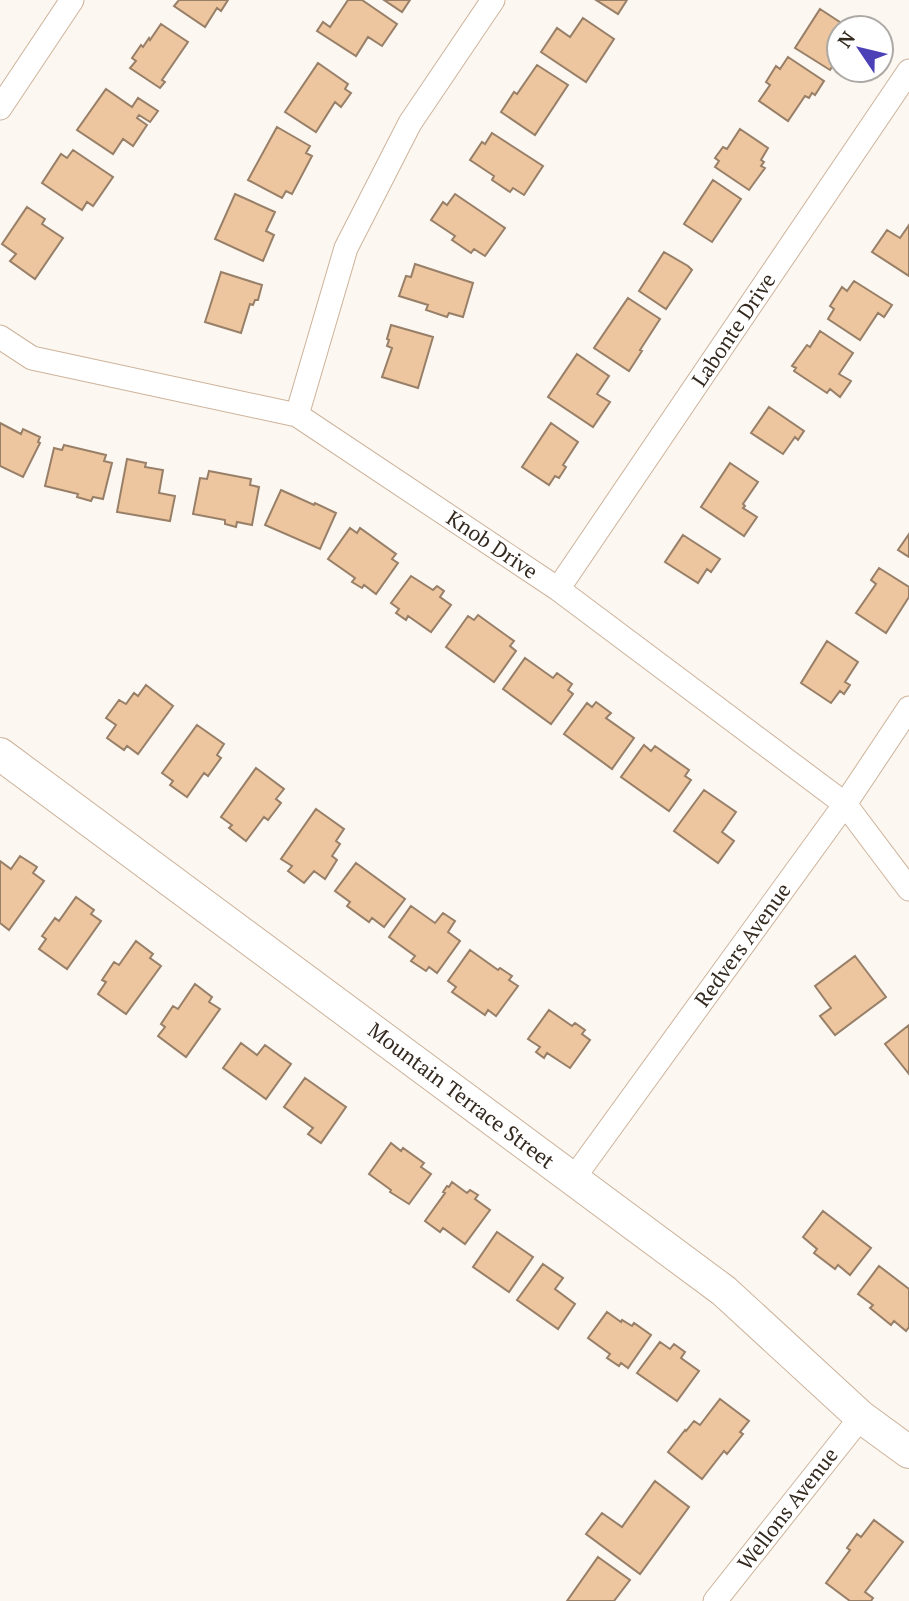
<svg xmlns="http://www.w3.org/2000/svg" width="909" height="1601" viewBox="0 0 909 1601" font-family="'PT Serif',serif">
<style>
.building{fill:#edc59e;stroke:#987f68;stroke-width:2}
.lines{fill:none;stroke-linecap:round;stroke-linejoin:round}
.street-casing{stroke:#cdb39b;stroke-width:25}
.secondary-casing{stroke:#cdb39b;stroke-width:34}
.street{stroke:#fff;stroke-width:23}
.secondary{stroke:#fff;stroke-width:32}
.labels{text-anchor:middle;stroke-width:5;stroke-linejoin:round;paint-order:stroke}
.street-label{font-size:21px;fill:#33291f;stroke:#fff}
</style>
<rect width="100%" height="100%" fill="#fcf7f1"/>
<path class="building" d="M179,0H228L221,11L217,8L205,27L174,6Z
M348,0H362L397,24L382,46L368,37L356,56L317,31L323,22L330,27Z
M384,0H410L402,12Z
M596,0H627L618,14Z
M820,9L849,28H839V56L830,70L795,48Z
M583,18L614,39L586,82L541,52L557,28L570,37Z
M161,24L188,42L162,80L165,82L160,88L130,68L136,61L132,58L141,45L143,47L149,38L150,40Z
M788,57L824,81L815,95L812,93L809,98L805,96L788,121L759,101L770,85L766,82L776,66L780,69Z
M318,63L348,84L345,89L351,93L341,107L335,102L316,132L285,112Z
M537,65L568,85L535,135L501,112L514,92L517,94Z
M106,89L132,107L138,98L158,111L150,122L139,115L137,118L147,125L133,146L123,139L113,154L77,130Z
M277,127L310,146L306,153L312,156L292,194L286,191L282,198L248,180Z
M740,129L768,148L761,160L764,162L761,166L765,168L749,190L715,167L719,161L715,158L723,147L727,149Z
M492,133L543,166L524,195L513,188L510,192L492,180L494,176L470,160L482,142L485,144Z
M73,150L113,177L93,206L87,202L82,210L42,183L61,154L67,158Z
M713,180L741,199L712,242L684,224Z
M235,194L275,212L266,231L274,235L263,261L215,239Z
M455,194L505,228L485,256L474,249L471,253L452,240L455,236L431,220L443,202L447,205Z
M27,207L45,219L42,224L63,238L35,279L10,261L16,254L2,244Z
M909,225V276L872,252L887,230L900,238Z
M664,252L688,266L692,270L666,309L639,291Z
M415,264L473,283L463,317L449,313L447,317L426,310L428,305L399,296L406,276L411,277Z
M221,272L262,285L258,300H255L253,305L250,304L241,333L205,322Z
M854,281L892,305L884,317L878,313L860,340L828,319L834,309L830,306L842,287L847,291Z
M628,298L660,319L640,350L642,351L629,371L594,348Z
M391,325L433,337L418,388L382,377L392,348L387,346L389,340L387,339Z
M820,331L853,353L839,374L851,381L840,397L830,389L827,393L794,371L796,368L792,366L807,345L810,347Z
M577,354L609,376L597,394L610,402L593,427L548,397Z
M769,407L804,431L798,440L795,437L783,454L751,433Z
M0,423L21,434L23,429L40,437L38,442L40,443L23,477L0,466Z
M551,423L578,442L563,465L566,467L559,478L555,476L549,485L522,467Z
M64,445L106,455L104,461L112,463L103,499L93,497L91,501L77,497L78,494L45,486L54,448L62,450Z
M127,459L146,463L145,467L163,470L159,493L175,496L170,521L117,512Z
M730,463L758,482L743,504L745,506L743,508L757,517L744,536L701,507Z
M209,471L251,479L250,485L259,487L252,525L237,522L236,527L225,524V520L193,514L200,478L207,479Z
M281,490L314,505L315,503L336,513L320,549L265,525Z
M350,528L357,533L360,528L396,554L392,559L398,563L376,594L364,585L362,588L352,582L355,578L328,559Z
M909,534V557L898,550Z
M683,535L720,559L711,572L707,569L698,583L665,562Z
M879,568L909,587V597L886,633L856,613L876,584L871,580Z
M411,576L433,590L437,586L444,591L440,597L451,605L431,632L408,616L406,620L396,613L399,609L391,603Z
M478,615L514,641L510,646L516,651L494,682L446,647L468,616L474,620Z
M827,641L858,662L845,682L850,685L844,694L840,691L831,703L801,683Z
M525,658L553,678L557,673L572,684L568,690L573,694L551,724L503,689Z
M146,685L173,706L138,754L127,746L124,750L107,738L116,725L106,718L119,700L126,704L134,693L138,696Z
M596,702L611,713L606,718L634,738L612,769L564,734L587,703L592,707Z
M197,725L224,744L217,755L221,758L208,776L204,773L187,797L170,785L173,781L162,773Z
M644,745L651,751L655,746L689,770L685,776L691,780L669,811L621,777Z
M256,768L284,789L276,799L281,803L268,820L264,817L246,841L229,828L232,825L221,817Z
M704,790L736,812L722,832L734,841L718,863L674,831Z
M316,809L344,829L336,841L340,844L332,856L337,860L325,879L314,871L304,883L288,871L292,866L281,859Z
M20,856L37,867L33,873L44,881L9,930L0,923V861L11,869Z
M356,863L405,899L384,927L372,918L369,922L347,906L350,902L335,891Z
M76,897L94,910L91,914L101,921L67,969L39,949L46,939L42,936L55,918L59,921Z
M411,906L435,923L443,913L455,921L448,932L460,941L437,973L429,967L426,971L411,961L415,956L389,937Z
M136,941L153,954L150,958L161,966L126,1014L98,994L106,982L102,980L114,962L119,965Z
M470,950L498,970L500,968L512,976L509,980L518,986L496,1016L488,1010L485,1015L452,992L456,987L448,981Z
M855,956L886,997L835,1035L820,1016L831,1008L815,986Z
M195,984L212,997L209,1002L220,1009L186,1057L158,1036L165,1027L161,1024L173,1006L178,1009Z
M549,1010L572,1026L575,1023L585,1030L582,1034L590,1040L570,1068L547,1053L544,1058L536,1052L540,1047L528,1039Z
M909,1025V1074L885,1044Z
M241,1043L257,1055L265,1045L291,1064L266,1099L223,1068Z
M305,1078L346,1107L321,1143L308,1134L313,1128L284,1107Z
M391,1143L401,1151L403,1148L424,1163L421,1167L431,1174L409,1204L390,1192L391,1190L369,1174Z
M452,1182L467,1193L470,1190L478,1195L475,1199L490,1210L465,1244L443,1228L440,1232L425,1221L445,1193L443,1192L447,1186L449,1187Z
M823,1211L871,1248L850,1275L838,1265L835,1269L814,1253L817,1249L803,1237Z
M497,1232L533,1257L509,1292L473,1267Z
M543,1264L563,1278L555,1289L575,1304L558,1329L517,1300Z
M879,1266L909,1289V1327L906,1331L894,1321L891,1325L870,1308L873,1305L858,1294Z
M607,1312L621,1322L622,1320L632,1326L634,1323L651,1335L628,1368L621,1363L619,1366L607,1358L610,1354L588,1338Z
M660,1342L670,1349L674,1344L685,1352L681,1358L699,1371L677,1401L637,1373Z
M720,1399L749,1421L740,1432L743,1434L727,1454L724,1451L702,1479L668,1452L685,1430L686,1431L694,1421L700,1425Z
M655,1481L689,1507L640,1574L586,1534L602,1513L622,1527Z
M874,1520L903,1542L865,1592L873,1598L871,1601H850L826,1583L850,1550L847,1548L857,1534L861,1537Z
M598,1557L630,1580L614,1601H567Z"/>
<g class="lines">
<g class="street-casing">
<path id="street" d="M0,108L72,0
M0,337L32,358L297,415L558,589L845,804L909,889
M297,415L346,248L410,123L493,0
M558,589L909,71
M573,1179L845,804L909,708
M715,1601L861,1417"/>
</g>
<g class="secondary-casing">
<path id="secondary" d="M0,754L724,1291L861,1417L909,1452"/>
</g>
<use href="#street" class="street"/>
<use href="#secondary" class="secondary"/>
</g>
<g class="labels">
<g class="street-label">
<text transform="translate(734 330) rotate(-56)" y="7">Labonte Drive</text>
<text transform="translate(492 545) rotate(34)" y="7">Knob Drive</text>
<text transform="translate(743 945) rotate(-54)" y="7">Redvers Avenue</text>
<text transform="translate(461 1096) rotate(37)" y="7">Mountain Terrace Street</text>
<text transform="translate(788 1509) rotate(-52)" y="7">Wellons Avenue</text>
</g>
</g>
<g transform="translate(860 49) rotate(305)"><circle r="33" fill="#ffffff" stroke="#ada9a5" stroke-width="2"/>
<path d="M0-5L12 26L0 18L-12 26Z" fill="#4c40b7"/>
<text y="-10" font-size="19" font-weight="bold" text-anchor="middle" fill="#33291f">N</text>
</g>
</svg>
